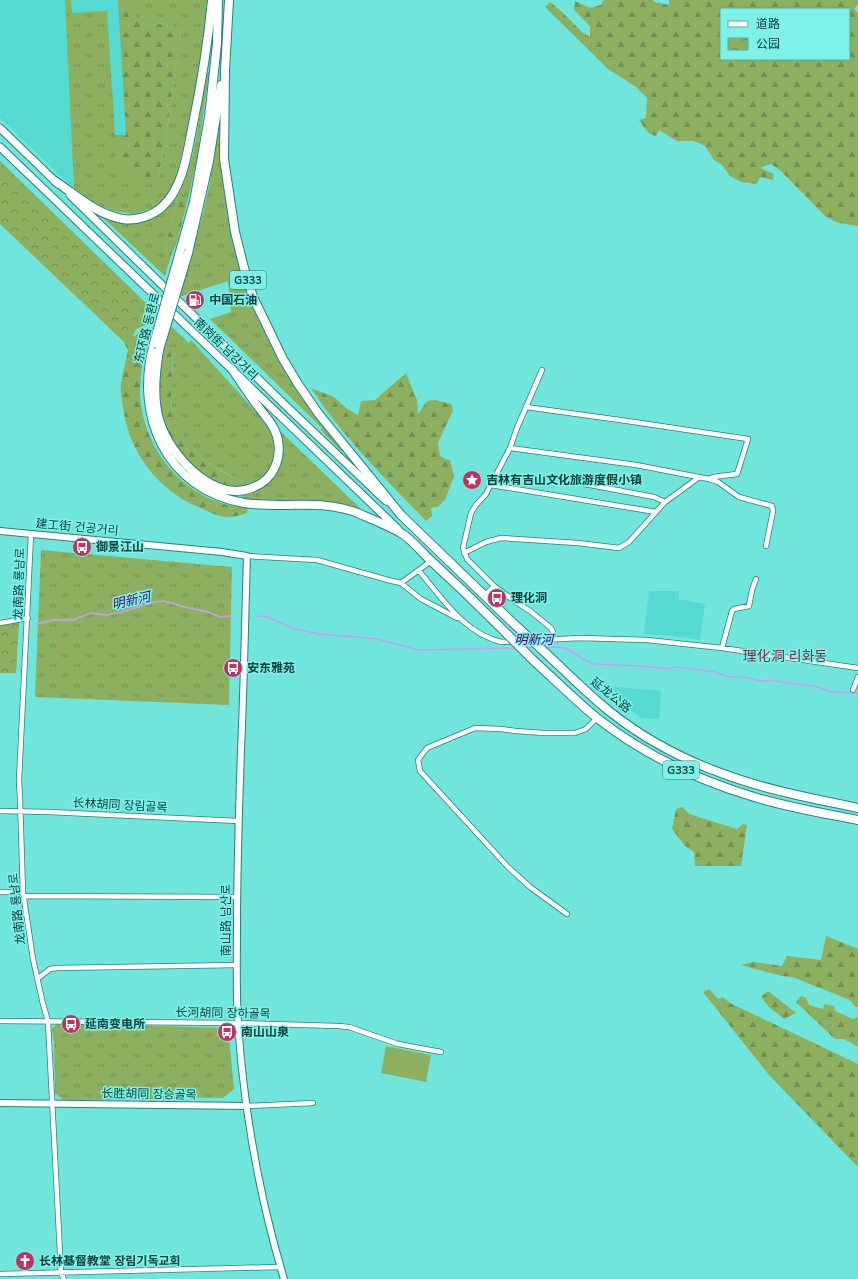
<svg xmlns="http://www.w3.org/2000/svg" width="858" height="1279" viewBox="0 0 858 1279" font-family="Mulish,'Noto Sans SC','Noto Sans KR',sans-serif">
<style>
.built{fill:#54dad0}
.grass{fill:url(#grass-tufts)}
.forest{fill:url(#forest-firs);fill-rule:evenodd}
.park{fill:url(#park-crowns)}
.pitch{fill:#8db060}
.lines{fill:none;stroke-linecap:round;stroke-linejoin:round}
.stream{stroke:#cb9df3;stroke-width:1.5}
.street-casing{stroke:#25837d;stroke-width:6}
.secondary-casing{stroke:#25837d;stroke-width:8}
.primary-casing{stroke:#25837d;stroke-width:9}
.highway-casing{stroke:#25837d;stroke-width:10}
.street{stroke:#fff;stroke-width:4.5}
.secondary{stroke:#fff;stroke-width:6}
.primary{stroke:#fff;stroke-width:7}
.highway{stroke:#fff;stroke-width:8}
.highway-bridge-casing{stroke:#25837d;stroke-width:10;stroke-linecap:butt}
.highway-bridge{stroke:#fff;stroke-width:8}
.labels{text-anchor:middle;stroke-width:3;stroke-linejoin:round;paint-order:stroke}
.shield{fill:#7ef2e8;stroke:#2e7670;stroke-width:1}
.shield-label{font-size:11px;font-weight:bold;fill:#0c413d}
.poi-label{font-size:12px;font-weight:bold;fill:#0c413d;stroke:#7ef2e8;text-anchor:start}
.street-label{font-size:12px;fill:#0c413d;stroke:#7ef2e8}
.water-label{font-size:13px;font-style:italic;fill:#49046e;stroke:#7ef2e8}
.quarter-label{font-size:14px;fill:#783142;stroke:#7ef2e8}
</style>
<defs>
<pattern id="grass-tufts" width="24" height="20" patternUnits="userSpaceOnUse"><rect width="24" height="20" fill="#8db060"/><path d="M3 7l-1-3M5 7V3M7 7l1-3M15 17l-1-3M17 17v-4M19 17l1-3" fill="none" stroke="#729150"/></pattern>
<pattern id="forest-firs" width="22" height="20" patternUnits="userSpaceOnUse"><rect width="22" height="20" fill="#8db060"/><path d="M5 1l3.5 6h-7zM16 11l3.5 6h-7z" fill="#729150"/></pattern>
<pattern id="park-crowns" width="20" height="18" patternUnits="userSpaceOnUse"><rect width="20" height="18" fill="#8db060"/><path d="M2 6a3 3 0 1 1 6 0M12 15a3 3 0 1 1 6 0" fill="none" stroke="#729150"/></pattern>
</defs>
<rect width="100%" height="100%" fill="#70e5db"/>
<path class="built" d="M0,0H181L157,183L71,118L74,189L0,118Z
M649,591H679V599L705,604L700,640L675,636L644,634Z
M611,685L615,687L661,691L659,719L641,718L608,692Z"/>
<path class="grass" d="M65,0H71L72,13L107,11L115,135H126L121,147L157,183L165,144L181,29L175,30L171,22C159,24 143,28 135,16C132,11 131,5 129,0H209L204,49L183,161L173,189L164,200L154,208L133,214L113,211L99,206L74,189Z
M208,71L209,73L197,159L188,199L178,196L165,246L171,256L165,276L102,217C122,226 130,225 149,217C153,216 157,215 161,213C191,196 197,132 202,101C204,91 204,79 208,71Z
M220,133C222,195 231,259 257,317C262,327 267,337 272,347C281,363 289,379 299,394C313,414 329,433 345,452L340,450L321,430L322,428L210,319L231,312L228,281L182,296L180,294L203,213L210,182L217,135Z
M170,325L189,343L191,340L269,426C276,442 279,466 263,479C259,482 253,483 248,486C239,477 235,478 224,472C208,464 190,450 181,434C176,425 172,412 171,401C169,386 176,370 171,355C170,352 167,348 165,345Z
M281,432L361,509C323,497 282,503 243,499L242,495C255,491 270,486 275,472C278,465 278,443 279,434Z
M41,550L232,567L229,705L35,697Z
M58,1023L228,1028L234,1089L223,1098L178,1097L176,1099L63,1100L55,1093L54,1043L52,1029Z"/>
<path class="forest" d="M118,0H129C138,27 146,27 172,22L175,30L181,29L165,144L157,183L141,185L113,159L122,144L118,138L126,135Z
M603,0H653L654,2L669,5V0H858V5L854,9L858,13V226L839,223L826,217L781,171L771,164L760,168L774,174L773,180L760,177L757,184L741,182L730,176L722,165L714,160L705,146L694,141H677L659,130L656,136C647,134 644,127 639,120L646,118L647,98L636,87L608,69L545,7L550,2L563,13L583,33L590,37V26L574,10L575,1L590,8L601,5ZM721,9H849V59H721Z
M178,196L188,199L177,242L171,256L165,246Z
M146,330C148,341 145,350 143,360C141,371 140,383 140,394C142,442 175,488 221,503C230,506 239,507 248,508L247,513C225,521 219,516 198,507C158,490 129,452 123,408C122,400 120,392 121,384C122,376 124,368 126,360C130,345 129,335 146,330Z
M165,345C178,354 170,386 171,400C171,406 173,413 175,418C182,443 202,461 225,473C235,478 239,477 248,486C202,493 165,444 159,402C156,382 160,364 165,345Z
M406,373L417,400L418,414L427,401L435,400L451,404L453,410L438,443L440,456L445,459L450,460L454,476L445,500L437,507L431,508L432,516L426,521C386,479 343,438 311,388L334,397L346,408L358,415L361,401L375,400Z
M683,807L689,814L737,829L743,824L747,825L741,866H695L694,852L685,846L672,829L676,809Z
M826,936L858,949V1007H855L850,1000L792,977L782,976L741,965L753,962L782,966L787,956L821,960Z
M709,989L718,999L723,997L730,1003L858,1064V1167L769,1075L703,992Z
M768,991L796,1013L784,1019L769,1007L761,997Z
M801,996L806,998L809,1005L823,1009L824,1004L834,1006L835,1011L853,1019L858,1017V1047L844,1039H835L796,1002Z"/>
<path class="park" d="M0,161L152,309L146,325L136,329L128,351L124,342L0,224Z
M19,622L16,673H0V626Z"/>
<path class="pitch" d="M386,1046L431,1055L426,1082L381,1073Z"/>
<g class="lines">
<path class="stream" d="M257,616L268,617L292,628L319,634L378,639L418,650L516,648
M36,624L53,620H73L91,613L107,615L122,612L155,602L164,601L181,606L208,612L220,617L231,616
M544,647C552,647 559,646 567,649C577,653 584,662 595,664L639,666L668,669L675,667L715,672L725,676L747,678L762,681L769,680L818,687L832,692L858,693
M526,648L534,647"/>
<g class="street-casing">
<path id="street" d="M542,370L517,428L510,448L486,494L476,505L471,513L463,548L467,559L494,586L513,600L530,611L551,628L553,632L552,638
M526,407L627,421L748,439L737,474L713,477L709,479
M510,448L636,465L709,479L718,482L739,497L772,506L773,511L766,546
M585,484L654,497L665,502
M491,485L656,512
M31,534L19,780L20,799L23,892L33,959L43,1004L48,1021L61,1273L64,1279
M464,553L486,542L501,538L578,543L619,548L629,542L665,502L698,478
M247,556L317,560L388,580L401,583L421,599L457,618
M419,571C443,599 464,633 501,642L580,638L647,640L722,648L858,668
M401,583L431,561
M485,595L494,586
M0,623L28,618
M722,648L732,611L734,609L749,606L752,590L756,579
M853,690L858,677
M0,811L49,812L238,821
M0,892H23
M24,896L237,897
M567,914L530,887L508,867L420,771L418,760L427,748L475,728L501,729L516,731L543,733H575L586,729L597,718
M37,979L50,969L57,968L237,965
M0,1021L238,1023L338,1026L349,1027L398,1044L441,1052
M247,1106L313,1103
M0,1274L280,1267"/>
</g>
<g class="secondary-casing">
<path id="secondary" d="M0,531L222,552L247,556C245,620 244,685 241,750C239,808 237,867 237,925C237,958 236,991 238,1024C244,1110 259,1196 284,1279
M0,1103L247,1106"/>
</g>
<g class="primary-casing">
<path id="primary" d="M0,128L58,184
M0,147L398,529
M70,195L283,403L386,501"/>
</g>
<g class="highway-casing">
<path id="highway" d="M229,0L225,71L224,159L235,232L244,268L253,297L283,359L298,384L318,413L401,515L512,622
M55,181C76,195 97,215 123,219C136,221 152,216 162,207C183,188 187,154 192,129C201,86 208,43 212,0
M181,248L194,202L209,117L217,44L218,0
M188,253L209,161L221,85
M154,343C134,415 165,489 244,503C282,509 323,498 360,514C374,520 389,526 401,533C411,539 420,550 428,558C452,580 475,602 498,625
M159,350C155,375 152,404 162,428C175,460 216,504 254,487C264,483 271,476 275,467C280,456 280,442 275,431C272,423 265,416 260,409C250,396 241,382 232,369
M551,658C570,676 589,695 609,711C645,740 688,762 732,777C772,791 816,799 858,808
M534,661C555,680 575,700 597,718C643,754 695,779 751,796C786,807 822,813 858,820"/>
</g>
<use href="#street" class="street"/>
<use href="#secondary" class="secondary"/>
<use href="#primary" class="primary"/>
<use href="#highway" class="highway"/>
<g class="highway-bridge-casing">
<path id="highway-bridge" d="M154,343L181,248
M159,350L188,253
M512,622L551,658
M498,625L534,661"/>
</g>
<use href="#highway-bridge" class="highway-bridge"/>
</g>
<defs>
<g id="fuel-disc" transform="scale(1)"><circle r="9.5" fill="#c1325c" stroke="#7ef2e8"/><path d="M-5.5-6h7V0h2V4h1.3V-2.5L3-4.5l.8-.8L6-3V5H2.5V1h-1V6h-7ZM-4.2-4.7v3.2H.2V-4.7Z" fill="#fff"/></g>
<g id="sight-disc" transform="scale(1)"><circle r="9.5" fill="#c1325c" stroke="#7ef2e8"/><path d="M0-6L1.8-2.2L6-1.7L2.9 1.2L3.7 5.4L0 3.3L-3.7 5.4L-2.9 1.2L-6-1.7L-1.8-2.2Z" fill="#fff"/></g>
<g id="bus-disc" transform="scale(1)"><circle r="9.5" fill="#c1325c" stroke="#7ef2e8"/><path d="M-5-6H5V4H4V6H2V4H-2V6H-4V4H-5ZM-3.5-4V0h7V-4ZM-3.5 1.2v1.5H-2V1.2ZM2 1.2v1.5H3.5V1.2Z" fill="#fff"/></g>
<g id="church-disc" transform="scale(1)"><circle r="9.5" fill="#c1325c" stroke="#7ef2e8"/><path d="M-1.2-6h2.4v3.5h3.3v2.4h-3.3V6h-2.4V-.1h-3.3v-2.4h3.3Z" fill="#fff"/></g>
</defs>
<g fill-rule="evenodd">
<use href="#fuel-disc" x="195" y="300"/>
<use href="#sight-disc" x="472" y="480"/>
<use href="#bus-disc" x="82" y="547"/>
<use href="#bus-disc" x="497" y="598"/>
<use href="#bus-disc" x="233" y="668"/>
<use href="#bus-disc" x="71" y="1024"/>
<use href="#bus-disc" x="227" y="1032"/>
<use href="#church-disc" x="25" y="1261"/>
</g>
<g class="labels">
<g class="shield">
<rect x="230" y="271" width="36" height="18" rx="3"/>
<rect x="663" y="761" width="36" height="18" rx="3"/>
</g>
<g class="shield-label">
<text x="248" y="284">G333</text>
<text x="681" y="774">G333</text>
</g>
<g class="poi-label">
<text x="209" y="304">中国石油</text>
<text x="486" y="484">吉林有吉山文化旅游度假小镇</text>
<text x="96" y="551">御景江山</text>
<text x="511" y="602">理化洞</text>
<text x="247" y="672">安东雅苑</text>
<text x="85" y="1028">延南变电所</text>
<text x="241" y="1036">南山山泉</text>
<text x="39" y="1265">长林基督教堂 장림기독교회</text>
</g>
<g class="street-label">
<text transform="translate(147 328) rotate(-76)" y="4">东环路 동환로</text>
<text transform="translate(226 349) rotate(44)" y="4">南岗街 남강거리</text>
<text transform="translate(77 527) rotate(5)" y="4">建工街 건공거리</text>
<text transform="translate(19 584) rotate(-88)" y="4">龙南路 룡남로</text>
<text transform="translate(611 695) rotate(39)" y="4">延龙公路</text>
<text transform="translate(120 805) rotate(3)" y="4">长林胡同 장림골목</text>
<text transform="translate(17 909) rotate(-96)" y="4">龙南路 룡남로</text>
<text transform="translate(226 920) rotate(-90)" y="4">南山路 남산로</text>
<text transform="translate(223 1013) rotate(1)" y="4">长河胡同 장하골목</text>
<text transform="translate(149 1094) rotate(1)" y="4">长胜胡同 장승골목</text>
</g>
<g class="water-label">
<text transform="translate(131 600) rotate(-13)" y="5">明新河</text>
<text x="534" y="644">明新河</text>
</g>
<g class="quarter-label">
<text x="785" y="661">理化洞 리화동</text>
</g>
</g>
<rect x="720" y="8" width="130" height="52" fill="#7ef2e8" stroke="#50aba4"/>
<rect x="728" y="21" width="20" height="6" fill="#ffffff" stroke="#50aba4"/>
<text x="756" y="28" font-size="12" fill="#0c413d">道路</text>
<rect x="728" y="38" width="20" height="12" fill="url(#park-crowns)" stroke="#50aba4"/>
<text x="756" y="48" font-size="12" fill="#0c413d">公园</text>
</svg>
